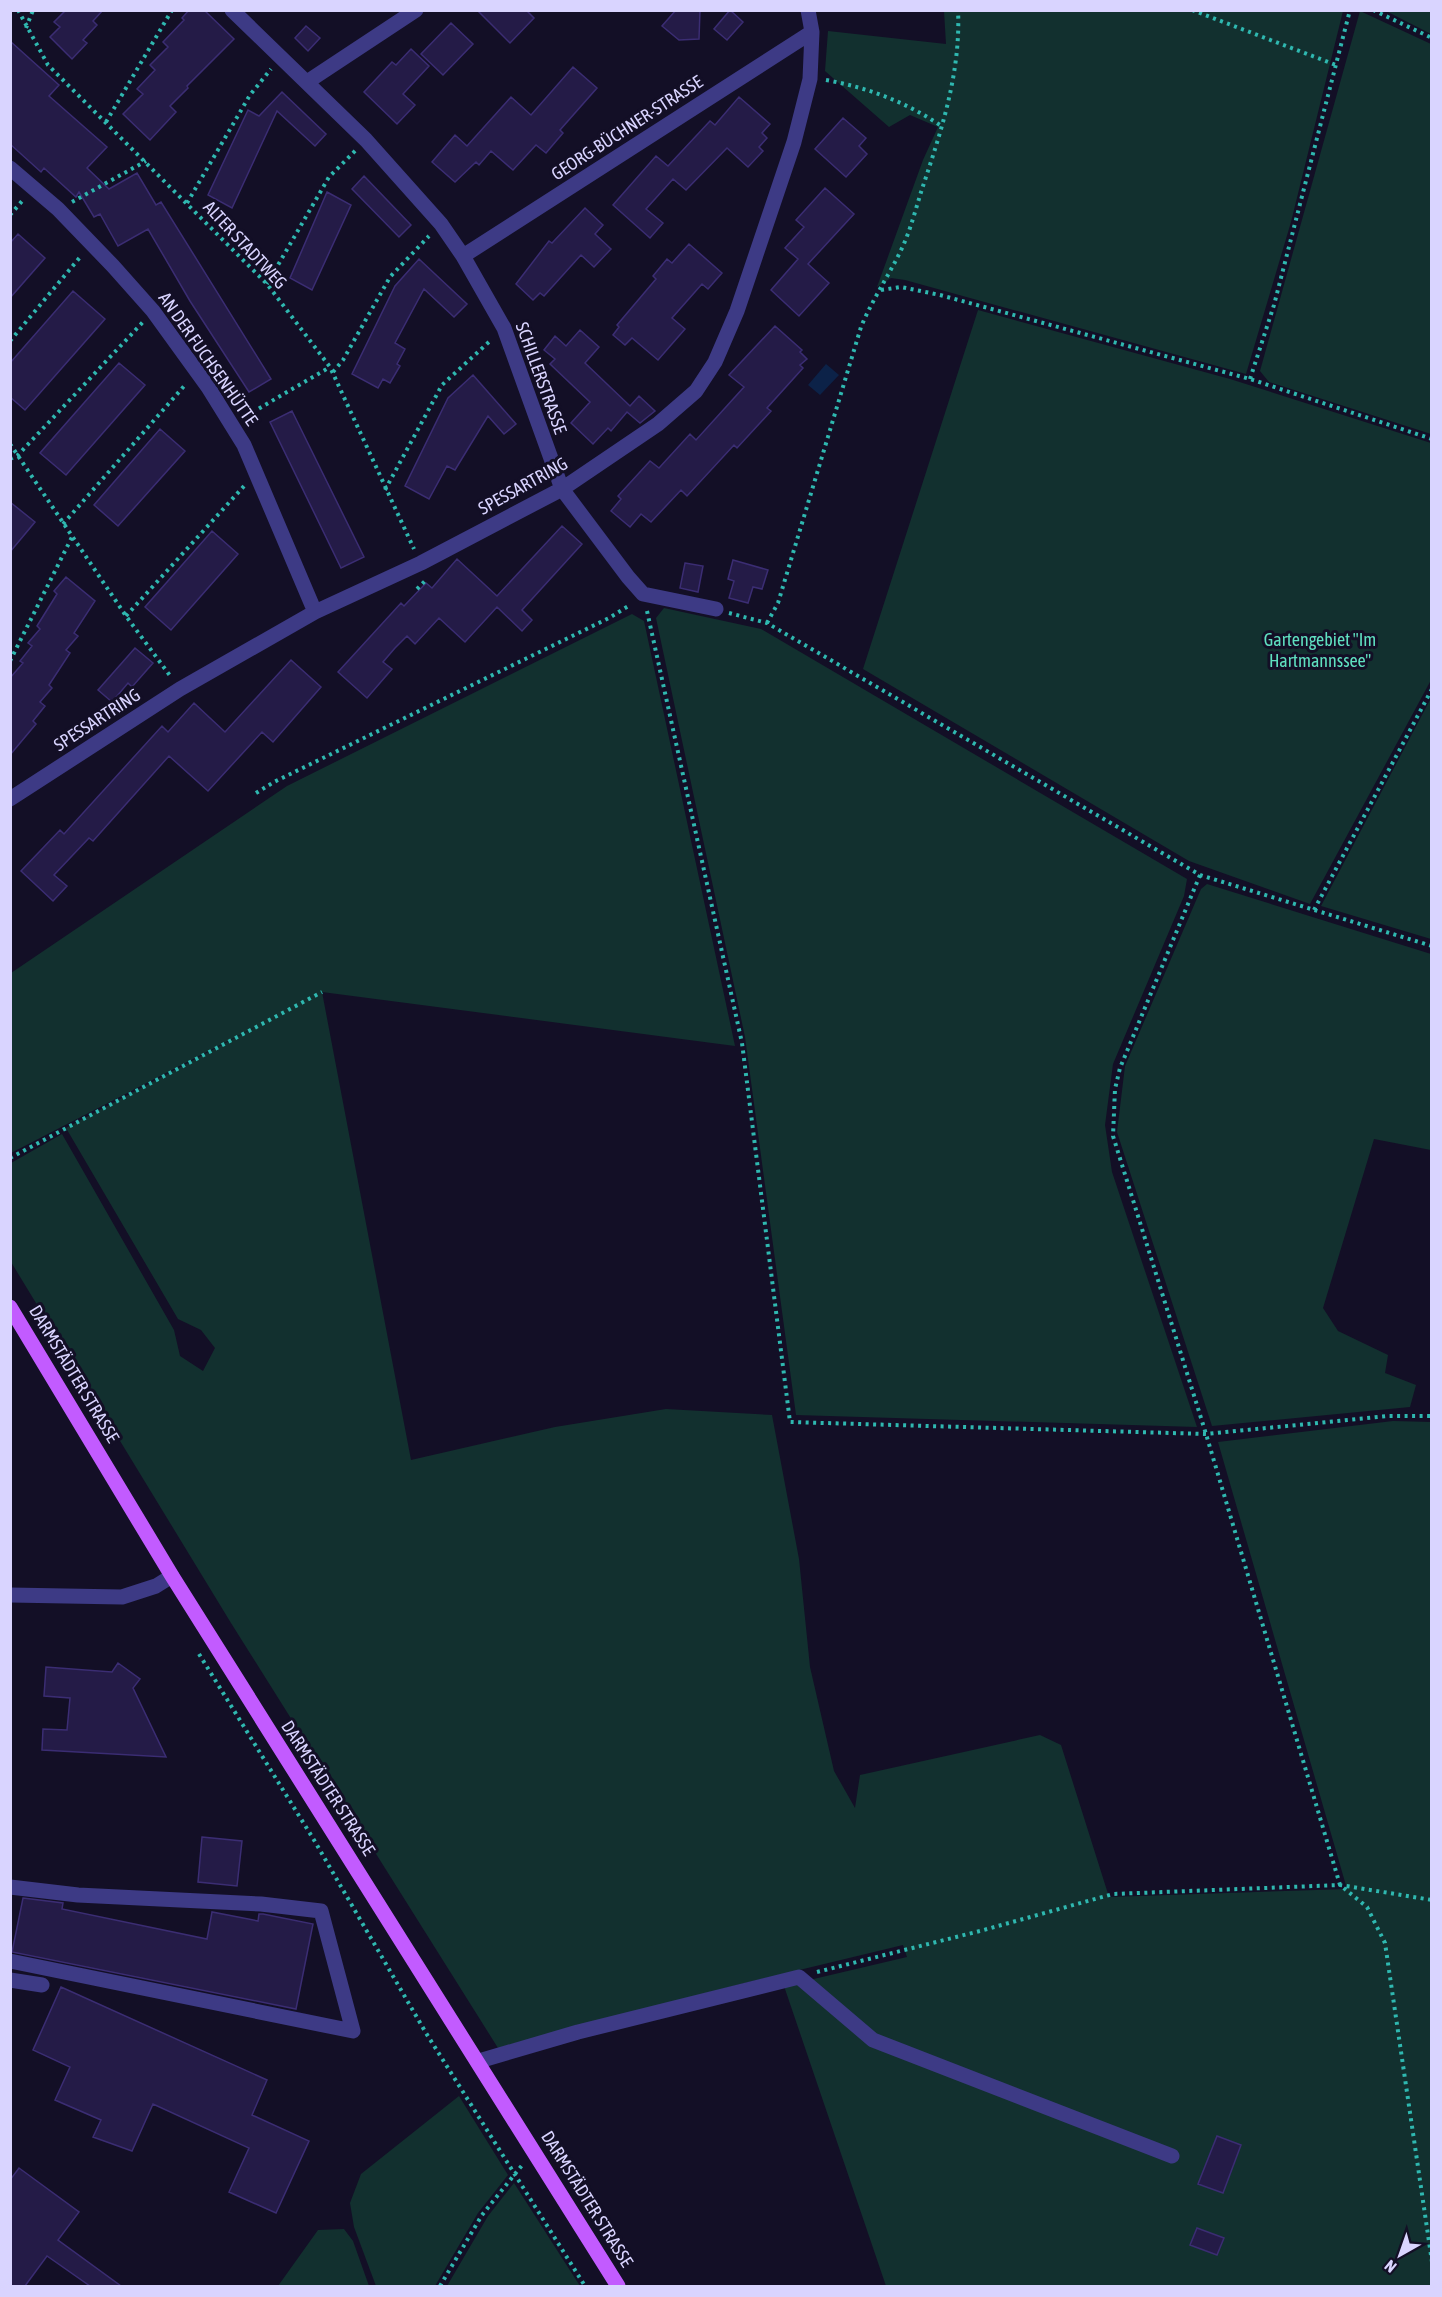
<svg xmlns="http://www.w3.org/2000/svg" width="1442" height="2297" viewBox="0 0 1442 2297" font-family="'Asap Condensed',sans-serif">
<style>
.green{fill:#12302f}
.water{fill:#0c2248}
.building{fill:#241b47;stroke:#3b2d73;stroke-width:1.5}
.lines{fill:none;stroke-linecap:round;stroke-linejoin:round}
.path{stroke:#2fb8b0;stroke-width:4;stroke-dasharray:3 4.5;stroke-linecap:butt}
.minor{stroke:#3d3a85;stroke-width:15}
.major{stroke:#c25bff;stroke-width:15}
.labels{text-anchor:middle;stroke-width:6;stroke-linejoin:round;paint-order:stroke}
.street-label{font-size:18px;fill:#d9d4ff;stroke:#130f26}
.park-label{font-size:18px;fill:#5fe0c0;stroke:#130f26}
</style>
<rect width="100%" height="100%" fill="#130f26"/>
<path class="green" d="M944,11H1343L1291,222L1246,374L905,280L891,278L877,287L923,160L938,127L910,115L889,127L825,71L828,31L946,44Z
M1360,11L1431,44V434L1269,382L1260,371Z
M1386,11H1431V34Z
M978,310L1230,379L1431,443V680L1310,904L1189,861L863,669Z
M664,608L761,629L1187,879L1184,896L1113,1064L1105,1125L1112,1172L1197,1427L796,1415L745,1037L656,618Z
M632,614L644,621L735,1046L322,992L411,1460L555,1427L666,1409L772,1415L799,1559L810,1667L834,1771L855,1808L860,1775L1040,1735L1061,1745L1109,1897L1347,1889L1218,1442L1393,1421L1431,1422V2286H886L784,1986L907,1957L903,1945L745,1983L498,2048L231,1623L11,1262V1163L62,1134L174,1330L180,1356L203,1371L215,1348L201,1330L178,1319L66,1128L263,1023L11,1153V973L287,786Z
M1431,698L1432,939H1431L1321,906Z
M1207,884L1431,954V1150L1374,1139L1323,1308L1338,1331L1388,1355L1385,1373L1416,1385L1410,1407L1212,1426L1117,1132L1125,1066L1201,889Z
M459,2096L508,2175L478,2213L435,2286H376L354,2227L350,2203L361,2174Z
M514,2183L580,2286H447L488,2216Z
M344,2229L353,2241L369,2286H278L318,2230Z"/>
<path class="water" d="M826,364L839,375L820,395L808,385Z"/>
<path class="building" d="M66,10H103L93,21L97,25L83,40L87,43L72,59L50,37L60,27L54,22Z
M189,10H204L234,39L187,86L188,88L170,106L176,112L150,140L123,114L143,94L137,89L155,70L150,65L168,47L163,42L184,20L182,18Z
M477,10H526L534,18L510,43Z
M676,10H700L699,39L679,40L662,26Z
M730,10L743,22L727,40L714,29Z
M451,23L473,44L443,75L421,54Z
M306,26L320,38L308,51L295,38Z
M10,41L59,85L49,96L107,147L87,168L109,189L137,173L156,205L161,202L271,379L249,392L190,301L148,229L118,246L100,214L94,217L79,192L76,197L44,168L41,172L10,144Z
M411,49L429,66L403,94L415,105L397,124L364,92L392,62L396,65Z
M573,67L597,88L560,130L563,133L546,153L536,145L513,170L491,151L479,165L476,162L455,182L432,162L455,135L467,146L511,97L531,115Z
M282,92L326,134L315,146L277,111L232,208L208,195L248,110L259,116Z
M739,97L770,124L762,133L767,138L759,147L763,151L748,167L727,148L686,190L673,179L646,209L663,223L650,238L613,205L656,156L668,166L710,121L715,125Z
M843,118L866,138L859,146L867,154L846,177L815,149Z
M364,176L411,225L399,237L352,189Z
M825,188L854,214L808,264L829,283L799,316L771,290L798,259L785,248L804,227L796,220Z
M327,192L351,205L312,290L290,278Z
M585,208L603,225L595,234L611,249L594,267L581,255L544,296L540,293L533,300L516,284L549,241L552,243Z
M18,234L45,258L10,298V243Z
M689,244L722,273L708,289L702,284L672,318L685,329L658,360L632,338L625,345L613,335L619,327L617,325L656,279L653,276L667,259L672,263Z
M419,259L467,304L454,317L424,289L395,343L405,349L397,364L400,366L390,383L383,379L378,388L352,374L395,286Z
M73,291L105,319L25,410L10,397V363Z
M775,326L802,350L800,352L807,359L800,365L803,368L767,408L771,411L737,448L734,445L687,496L681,490L651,522L641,514L630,527L611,511L621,499L618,496L650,461L659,468L690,434L696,440L744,387L729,375Z
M580,330L599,347L585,363L630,406L639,396L655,411L640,423L627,412L611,431L608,428L593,444L571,423L590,402L550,364L555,359L544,350L555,336L566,346Z
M119,363L145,385L66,475L40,453Z
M473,375L516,424L504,434L488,416L455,470L447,466L429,499L405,486L448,398Z
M292,411L364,557L341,568L270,422Z
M160,429L185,451L118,526L94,505Z
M10,502L35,522L10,552Z
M562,526L582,544L522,610L532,620L522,631L497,607L465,642L439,618L415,644L407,636L395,648L383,662L392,669L367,698L338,672L401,603L404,606L426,583L432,588L457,559L497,596Z
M212,531L238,554L171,630L145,607Z
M733,560L768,570L762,589L753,587L748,603L729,598L734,581L728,579Z
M685,563L703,566L698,592L680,588Z
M66,577L95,601L74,633L78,636L66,650L70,653L49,685L52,688L40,702L45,706L33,721L36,724L10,755V678L23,663L20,661L32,646L28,643L40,629L37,626L57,594L54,591Z
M135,648L153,663L132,687L128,683L112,702L98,690Z
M291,660L321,687L273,742L262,732L208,791L169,756L93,841L89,838L54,875L67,886L53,901L21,871L60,830L64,834L162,726L168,732L194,703L225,732Z
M118,1663L140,1679L133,1688L166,1757L42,1750L43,1729L67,1730L70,1698L44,1696L46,1667L112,1672Z
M202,1837L242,1841L237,1886L198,1882Z
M23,1898L63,1903L62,1909L207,1939L212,1912L258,1921L259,1914H263L313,1924L296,2009L12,1952Z
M61,1987L267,2080L252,2115L309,2141L276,2213L229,2192L249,2148L153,2104L132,2151L93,2137L101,2120L55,2100L70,2067L33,2050Z
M1217,2136L1241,2145L1223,2193L1198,2184Z
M19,2168L79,2212L58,2240L121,2286H90L47,2256L25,2286H10V2180Z
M1197,2228L1224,2238L1217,2255L1190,2245Z"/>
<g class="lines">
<path class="path" d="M18,10L48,65L267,284L330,367L414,549
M1192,10L1336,65
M1373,10L1432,38
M26,28L33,10
M826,80C869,88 906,102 943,127
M106,122L172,10
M72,202L146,161
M187,203L250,95L271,69
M10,215L23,200
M267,284L329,177L356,150
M881,290L901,287L940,295L1250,379L1432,439
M10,341L81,256
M333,372L343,360L390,277L429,236
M1250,379L1274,305L1350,10
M246,416L330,367
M10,444L126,616L171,677
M10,459L18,455L143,322
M385,490L442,385L490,341
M63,524L185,385
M417,589L425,581
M647,611L742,1043L790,1422L1206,1434L1388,1416H1432
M729,613L767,623L1200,875L1432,946
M126,616L245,485
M767,623L778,603L861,327C873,298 890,274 903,246C911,228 916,208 922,189C941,132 961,72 958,10
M10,661L72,537
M256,793L274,782L609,618L630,605
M1200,875L1120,1068L1115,1089L1113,1136L1206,1434L1340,1885L1367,1907L1385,1943L1432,2262
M1314,910L1432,689
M10,1158L322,992
M199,1654L314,1840L426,2033L585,2286
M817,1972L980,1931L1113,1894L1340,1885L1432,1900
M440,2286L482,2215L523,2164"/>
<path class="minor" d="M232,10L366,140L441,224L463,256L504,328L562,489L628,577L643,594L716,609
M307,82L416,10
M10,168L58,209L113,266L153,311L208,387L244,445L315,612
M463,256L812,32
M10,799L180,689L315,612L421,563L562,489L658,424L696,391L715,362L737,311L794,142L810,79L812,32L808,10
M10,1595L122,1597L156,1586L172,1576
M10,1887L78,1895L261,1904L321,1911L353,2031L10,1961
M10,1980L42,1985
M479,2061L578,2032L799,1977L873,2040L1172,2156"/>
<path class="major" d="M10,1307L172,1576L618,2286"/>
</g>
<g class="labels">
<g class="street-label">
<text transform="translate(627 128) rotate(-33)" y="6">GEORG-BÜCHNER-STRASSE</text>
<text transform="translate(245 245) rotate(47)" y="6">ALTER STADTWEG</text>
<text transform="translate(208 359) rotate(55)" y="6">AN DER FUCHSENHÜTTE</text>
<text transform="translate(541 378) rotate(70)" y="6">SCHILLERSTRASSE</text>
<text transform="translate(523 486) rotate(-29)" y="6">SPESSARTRING</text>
<text transform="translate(97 720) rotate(-33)" y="6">SPESSARTRING</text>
<text transform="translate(74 1374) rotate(59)" y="6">DARMSTÄDTER STRASSE</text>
<text transform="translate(328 1788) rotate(57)" y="6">DARMSTÄDTER STRASSE</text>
<text transform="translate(587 2199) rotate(58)" y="6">DARMSTÄDTER STRASSE</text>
</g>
<g class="park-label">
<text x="1320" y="646">Gartengebiet "Im<tspan x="1320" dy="21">Hartmannssee"</tspan></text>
</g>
</g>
<rect width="1442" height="2297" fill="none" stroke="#d9d4ff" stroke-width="24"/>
<g transform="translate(1400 2255) rotate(220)" stroke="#130f26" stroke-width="4.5" paint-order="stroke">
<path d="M0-4.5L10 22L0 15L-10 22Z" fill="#d9d4ff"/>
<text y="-9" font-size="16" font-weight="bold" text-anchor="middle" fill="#d9d4ff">N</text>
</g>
</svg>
